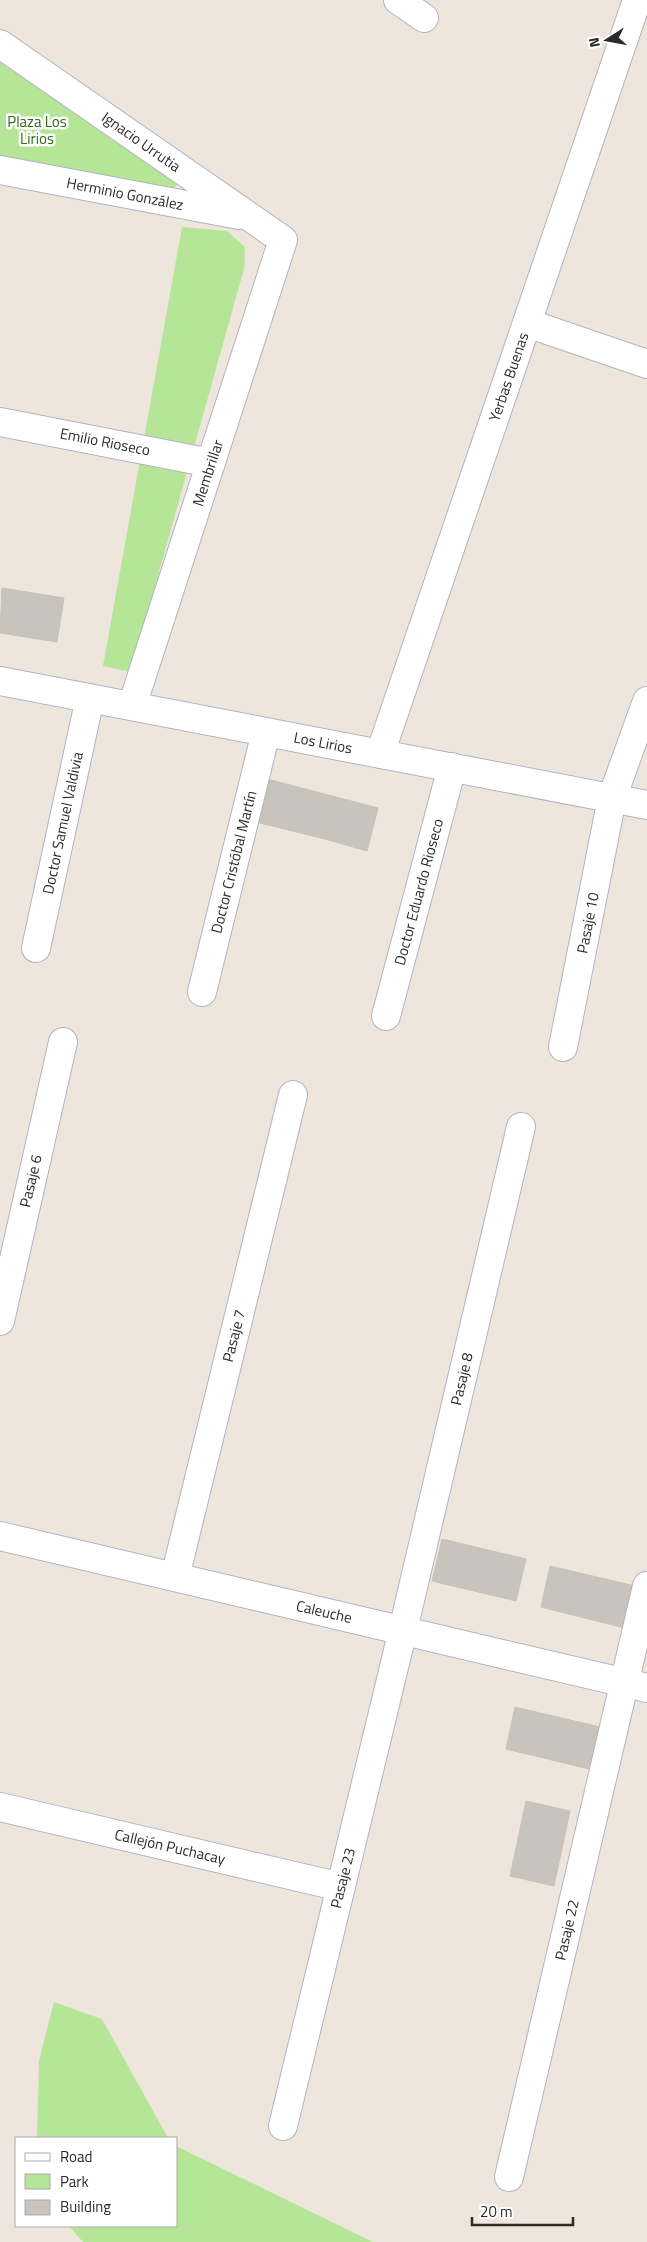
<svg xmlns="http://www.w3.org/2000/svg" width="647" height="2242" viewBox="0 0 647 2242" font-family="'Titillium Web',sans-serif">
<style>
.green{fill:#b5e698}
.building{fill:#c9c3bd;stroke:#c9c2b7}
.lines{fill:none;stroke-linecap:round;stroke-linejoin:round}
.minor-casing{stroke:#b1b4bf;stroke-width:30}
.minor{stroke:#fff;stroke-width:28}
.labels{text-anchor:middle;stroke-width:5;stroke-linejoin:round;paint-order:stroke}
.park-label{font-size:15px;fill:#2c6c18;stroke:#fff}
.street-label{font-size:15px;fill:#2b2b2b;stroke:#fff}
</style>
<rect width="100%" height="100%" fill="#eee6dd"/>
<path class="green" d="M0,62L177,184L172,192L0,161Z
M182,227L227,231L245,247L244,269L131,672L103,666Z
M54,2002L102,2019L168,2138H37L39,2061Z
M176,2146L373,2242H83L69,2226H176Z"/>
<path class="building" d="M2,588L64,598L57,642L0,633Z
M267,779L336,797L325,839L256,822Z
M336,797L378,808L367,851L325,839Z
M442,1539L526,1559L516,1601L432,1581Z
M550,1566L635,1586L625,1628L541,1607Z
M515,1707L600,1727L589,1769L506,1749Z
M526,1801L570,1811L554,1886L510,1876Z"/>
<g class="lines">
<g class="minor-casing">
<path id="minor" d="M398,0L424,18
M0,44L283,240L132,706
M0,170L239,215
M527,323L647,364
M0,422L211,463
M0,681L647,805
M380,754L637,0
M36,948L90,698
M202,992L266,732
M386,1016L452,767
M563,1047L612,798L647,701
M0,1321L63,1042
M0,1536L647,1688
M175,1577L293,1095
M0,1807L341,1887
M283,2126L403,1630L521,1127
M509,2177L647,1586"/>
</g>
<use href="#minor" class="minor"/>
</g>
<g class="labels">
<g class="park-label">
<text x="37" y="127">Plaza Los<tspan x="37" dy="17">Lirios</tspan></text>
</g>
<g class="street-label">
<text transform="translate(141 142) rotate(35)" y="5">Ignacio Urrutia</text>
<text transform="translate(125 194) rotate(11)" y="5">Herminio González</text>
<text transform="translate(509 377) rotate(-71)" y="5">Yerbas Buenas</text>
<text transform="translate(105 442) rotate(11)" y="5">Emilio Rioseco</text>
<text transform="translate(208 473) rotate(-72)" y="5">Membrillar</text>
<text transform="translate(323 743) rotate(11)" y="5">Los Lirios</text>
<text transform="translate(63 823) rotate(-78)" y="5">Doctor Samuel Valdivia</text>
<text transform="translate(234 862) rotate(-76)" y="5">Doctor Cristóbal Martín</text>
<text transform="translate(419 892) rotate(-75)" y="5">Doctor Eduardo Rioseco</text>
<text transform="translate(588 923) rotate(-79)" y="5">Pasaje 10</text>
<text transform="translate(31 1181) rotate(-77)" y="5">Pasaje 6</text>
<text transform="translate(234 1336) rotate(-76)" y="5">Pasaje 7</text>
<text transform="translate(462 1379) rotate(-77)" y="5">Pasaje 8</text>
<text transform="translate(324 1612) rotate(13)" y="5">Caleuche</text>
<text transform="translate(170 1847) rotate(13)" y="5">Callejón Puchacay</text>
<text transform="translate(343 1878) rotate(-76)" y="5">Pasaje 23</text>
<text transform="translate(567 1930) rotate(-77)" y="5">Pasaje 22</text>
</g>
</g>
<rect x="15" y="2137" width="162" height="90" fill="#ffffff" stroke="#aaaaaa"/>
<rect x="25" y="2153" width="25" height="8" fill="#ffffff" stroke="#aaaaaa"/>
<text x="60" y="2162" font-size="15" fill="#2b2b2b">Road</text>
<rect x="25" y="2174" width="25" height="15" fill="#b5e698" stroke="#aaaaaa"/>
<text x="60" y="2187" font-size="15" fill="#2b2b2b">Park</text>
<rect x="25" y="2200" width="25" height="15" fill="#c9c3bd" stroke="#aaaaaa"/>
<text x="60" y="2212" font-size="15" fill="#2b2b2b">Building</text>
<g transform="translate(607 40) rotate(259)" stroke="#ffffff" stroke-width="4" paint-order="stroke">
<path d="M0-4L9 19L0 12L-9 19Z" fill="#2b2b2b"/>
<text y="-8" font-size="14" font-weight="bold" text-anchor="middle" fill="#2b2b2b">N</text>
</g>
<path d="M472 2217v8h101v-8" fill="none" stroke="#2b2b2b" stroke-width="2.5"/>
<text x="480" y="2217" font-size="15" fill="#2b2b2b" stroke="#ffffff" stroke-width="4" paint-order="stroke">20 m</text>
</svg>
